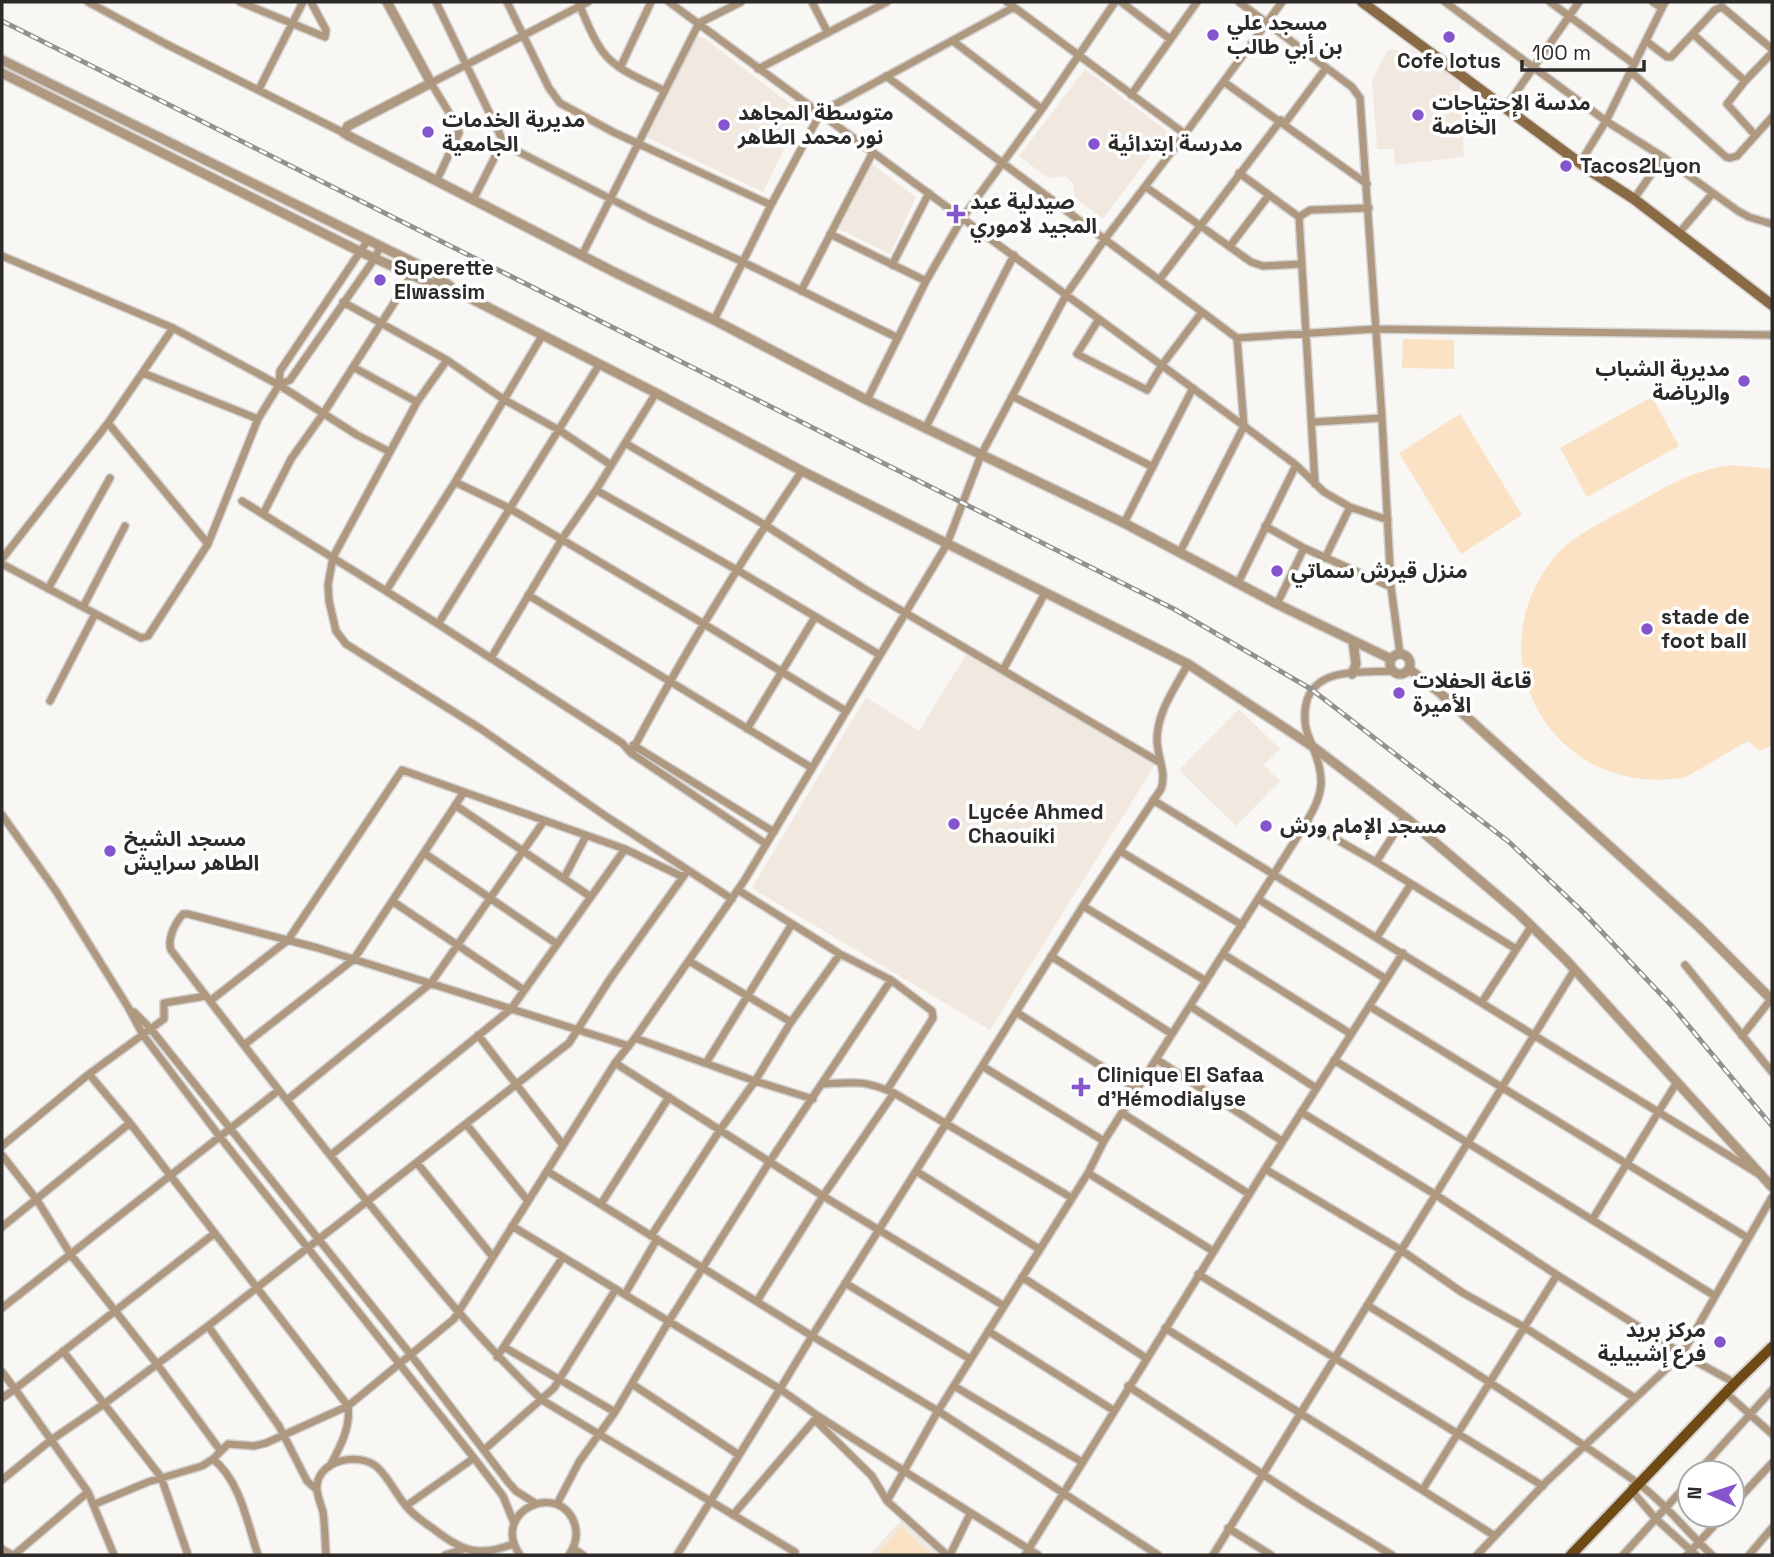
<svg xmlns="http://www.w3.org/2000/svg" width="1774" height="1557" viewBox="0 0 1774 1557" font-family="'Space Grotesk','Noto Sans Arabic',sans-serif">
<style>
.built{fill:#f1e9e0}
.garden{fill:#fbe2c4}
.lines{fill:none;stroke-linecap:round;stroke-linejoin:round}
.minor-casing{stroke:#d4d2d0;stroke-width:10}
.tertiary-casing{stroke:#d4d2d0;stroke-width:12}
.secondary-casing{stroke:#d4d2d0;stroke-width:13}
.primary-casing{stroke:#d4d2d0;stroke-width:14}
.minor{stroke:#ae987f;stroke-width:7}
.tertiary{stroke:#ae987f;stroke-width:9}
.secondary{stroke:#8a6a44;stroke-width:10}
.primary{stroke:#6f4a15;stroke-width:10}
.rail-casing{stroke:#92918f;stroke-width:5}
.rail{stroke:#fff;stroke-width:2.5;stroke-dasharray:8;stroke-linecap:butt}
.poi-dot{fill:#8555ce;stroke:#fff;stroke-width:2.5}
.labels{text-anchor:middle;stroke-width:7;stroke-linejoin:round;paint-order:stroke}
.poi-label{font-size:21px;font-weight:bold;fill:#2c2b2a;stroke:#fff;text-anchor:start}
</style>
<rect width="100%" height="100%" fill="#f9f7f4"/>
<path class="built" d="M699,36L704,38L802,113L763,192L646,137L695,38Z
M1388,50H1413L1460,81L1464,157L1396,165L1393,149H1377L1372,80Z
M1085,69L1168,132L1103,219L1075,198L1073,183L1065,176L1048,178L1019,156Z
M872,164L916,197L890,254L839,229Z
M970,648L1158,760L990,1030L752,888L866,697L919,731Z
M1239,709L1280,749L1264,765L1280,781L1236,826L1179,770Z
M901,1520L940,1555H869Z"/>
<path class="garden" d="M1403,339L1454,340V369L1402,368Z
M1652,397L1679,446L1587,497L1560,448Z
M1460,414L1522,515L1461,554L1399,453Z
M1733,465L1772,469V745L1760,751L1748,741L1686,777C1559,801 1472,663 1552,560C1573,534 1607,520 1635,504C1670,485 1692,470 1733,465Z
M902,1527L931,1555H883L879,1551Z"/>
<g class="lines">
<g class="minor-casing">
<path id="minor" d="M88,2L166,44L344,133
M240,2L325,37L326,30L311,2
M436,2L503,141L515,150L652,220L743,262L898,338
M507,2L549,88L560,103L613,132L771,205
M578,2C586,19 592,38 603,52C617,71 644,80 665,91
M669,2L1244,426L1296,465L1324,492L1350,507L1388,520
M812,2L828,33
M1007,2L1185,134
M1121,2L1170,39
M1239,2L1352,87L1360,98L1382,418L1391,587L1400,654
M1445,2L1606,121L1663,157L1738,211L1749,217L1772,224
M1550,2L1634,64
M1653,2L1662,8
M1694,35L1745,81
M953,41L1042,109
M1646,41L1667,57H1671L1715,10L1722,7L1772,49
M620,68L651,2
M758,69L887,2
M1630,71L1726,157L1730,158L1737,156L1772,117
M886,76L1237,338L1375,329L1772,335
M1224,82L1367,184
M259,89L303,2
M1131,95L1197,2
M1506,107L1579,2
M1285,123L1326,68
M1755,135L1727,104L1745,81L1772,53
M1580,163L1606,121L1665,2
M1239,173L1299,217L1315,484
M437,180L459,133L456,124L431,83L588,2
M1146,187L1251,262L1263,266L1302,264
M1634,199L1663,157
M473,200L503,141
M1299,217L1310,210L1369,208
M1679,233L1713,193
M830,234L926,281
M1230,246L1269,195
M582,255L699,23L741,2
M2,256L173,328L279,385L357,435L390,452
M892,265L929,193
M1160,279L1281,120
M801,291L873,152
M343,302L447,360
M1099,319L1077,354L1147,390L1162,365L1202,312
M714,320L771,205L821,112L1014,7
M599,365L438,624L622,743L631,753L766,844
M353,367L417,402
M143,373L258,419
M279,385L290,380L375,258L380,246
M1012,396L1153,467
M867,400L926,281L963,217L1042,109L1115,2
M1313,422L1382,418
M108,423L208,544
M925,429L1014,255
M625,443L765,525L863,588L1159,762
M611,465L559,430L503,399L447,360L417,402L333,557L328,585L329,601L336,631L346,644L481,729L607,817L732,899
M455,482L509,508L704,624L846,711
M596,490L737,570L880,655
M242,501L386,591
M263,514L291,459L323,414L412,275
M1124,523L1193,388
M1265,526L1304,548
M1180,552L1244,426L1237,338
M1325,558L1350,507
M2,559L108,423L173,328
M2,564L141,638L148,636L208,544L258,419L279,385L280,371L368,240
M1238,583L1296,465
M48,589L110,478
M528,595L812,768
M1277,604L1304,548L1391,587
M83,607L125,526
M438,624L386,591L455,482L542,336
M491,658L562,539L596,490L656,393
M1003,670L1045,593
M50,701L95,614
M747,729L815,617
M633,745L774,832
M631,753C682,656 740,562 802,471
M1153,800L1757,1173
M455,805L591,897
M2,815L56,891L128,1007L143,1035L220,1137L474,1458L503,1496L514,1523
M1306,822L1376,862L1516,949
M1120,851L1242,925
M424,853L557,944
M1376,862L1405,817
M564,878L586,836
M738,890L840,954L891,980L932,1011L933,1018L887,1090
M1258,899L1386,979
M392,901L524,990
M1083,906L1206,981
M1377,937L1411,884
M1223,954L1351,1034
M1051,956L1172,1034
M689,961L791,1022
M1685,965L1772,1072
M210,1001L288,940L402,770L625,849L683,877
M1482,1002L1531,927
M1190,1006L1316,1088
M1369,1006L1748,1238
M134,1012L150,1028L411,1355L508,1482L516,1491L535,1503
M1016,1012L1137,1089
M478,1035L563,1145
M1742,1036L1772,998
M635,1038L755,1081L813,1099
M244,1045L354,959L464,792
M629,1046L318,948L188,914H183C175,923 167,939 171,950C241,1042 311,1133 384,1222C434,1284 484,1345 542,1400L795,1552
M1156,1059L1282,1141
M1334,1060L1715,1296
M615,1063L823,1196L1004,1306
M706,1063L792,924
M982,1066L1104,1141L1303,828C1311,814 1320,800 1321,784C1322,766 1313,749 1307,732C1304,722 1304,711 1307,700C1318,667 1362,673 1392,671
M89,1074L130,1123L348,1406C351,1427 340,1447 330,1466
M823,1084C855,1082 864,1080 894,1093L1072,1198
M287,1100L431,983L544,821
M1301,1112L1436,1195L1557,1275
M1122,1113L1249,1194
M466,1124L528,1201
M2,1146L89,1074L164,1019V1003L206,996
M2,1155L37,1200L71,1255L157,1364L220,1450
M331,1155L511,1009L625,849
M417,1163L493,1257
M1265,1169L1401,1250L1463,1293L1524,1327L1635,1398
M547,1171L812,1336L780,1389L818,1416L904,1471L887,1501
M916,1171L1039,1249
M1088,1173L1104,1141
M601,1204L669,1097
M1592,1220L1677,1082
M512,1226L780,1389L677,1555
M2,1227L130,1123
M651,1236L720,1130L755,1081L791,1022L840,954
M1198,1274L1543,1486
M1022,1277L1146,1358
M845,1283L970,1359
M625,1294L657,1239
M757,1301L823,1196L894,1093
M1367,1305C1460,1362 1551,1421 1639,1484C1666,1504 1688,1533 1712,1555
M2,1308L279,1090
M208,1326L279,1426L307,1481L317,1490
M1165,1328L1495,1536
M988,1331L1113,1410
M504,1347L615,1412
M63,1351L161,1477L188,1555
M497,1357L563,1257
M2,1372L15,1389L215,1233
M632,1384L739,1455
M954,1386L1082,1462
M1128,1386L1308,1504L1392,1555
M1726,1393L1772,1434
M2,1398L15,1389L88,1492L14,1555
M815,1420L872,1476L887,1501L947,1555
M485,1449L554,1388L616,1289
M213,1459C241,1482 247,1523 258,1555
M1697,1473L1772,1390
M2,1480L51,1440L104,1404L208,1326L569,1043L610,979L688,870
M1632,1487V1491L1655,1518L1696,1555
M1423,1489L1557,1275L1682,1354L1735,1383
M88,1492L114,1555
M95,1504L148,1482L202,1466L213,1459L228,1444L254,1446L266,1443L348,1406L454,1319L615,1063L635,1038L744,881L947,544L981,455L1066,295L1105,239L1185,134L1282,2
M557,1504L579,1462L615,1412L669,1321L770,1161L891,980
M406,1506L474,1458
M1732,1506L1772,1463
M733,1515L817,1417
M1228,1528L1271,1555
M2,1549L12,1555
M574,1549L583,1555
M326,1555C325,1541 325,1526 323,1512C321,1504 316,1494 317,1486C319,1459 360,1452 377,1467C389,1478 396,1494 406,1506C414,1516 425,1523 435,1530C463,1552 480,1557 513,1544
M445,1555L464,1549
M520,1555C489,1511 561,1479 575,1525C578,1536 575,1546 569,1555
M950,1555L970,1514
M1025,1555L1265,1169L1403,953
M1038,1555L904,1471L938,1411L1088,1173L1213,1251
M1158,1555L938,1411L812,1336L1083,906L1161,789C1167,773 1157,756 1157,740C1157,712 1175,688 1188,664
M1213,1555L1575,969
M1477,1555L1545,1483L1682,1354L1772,1197
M1623,1555L1690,1481
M1687,1555L1724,1515
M1749,1555L1772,1528"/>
</g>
<g class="tertiary-casing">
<path id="tertiary" d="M387,2L431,83L348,126L344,133L349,136L616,273L714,320L867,400L1124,523L1277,604L1391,659
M2,60L431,271L450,286
M2,73L361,252L427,282L454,290L656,393L802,471L1188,664L1312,746L1405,817L1518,913L1566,960L1772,1187
M1390 664a10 10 0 1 1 20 0a10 10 0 1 1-20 0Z
M1409,669L1439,692L1699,927L1772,1000
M1352,674L1356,664L1353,641"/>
</g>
<g class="secondary-casing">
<path id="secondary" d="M1362,2L1592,172L1634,199L1772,305"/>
</g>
<g class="primary-casing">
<path id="primary" d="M1571,1555L1735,1383L1772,1347"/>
</g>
<use href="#minor" class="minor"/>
<use href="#tertiary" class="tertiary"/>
<use href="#secondary" class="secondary"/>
<use href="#primary" class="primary"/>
<g class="rail-casing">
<path id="rail" d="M2,21L1174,609L1311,689L1509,842L1584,913L1672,1006L1772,1126"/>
</g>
<use href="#rail" class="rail"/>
</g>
<g class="poi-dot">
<circle cx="1213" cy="35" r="7"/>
<circle cx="1449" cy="37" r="7"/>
<circle cx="1418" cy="115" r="7"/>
<circle cx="724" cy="125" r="7"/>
<circle cx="428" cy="132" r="7"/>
<circle cx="1094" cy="144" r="7"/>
<circle cx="1566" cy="166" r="7"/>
<path d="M952.5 203.5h7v7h7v7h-7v7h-7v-7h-7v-7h7z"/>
<circle cx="380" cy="280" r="7"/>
<circle cx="1744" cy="381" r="7"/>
<circle cx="1277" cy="571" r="7"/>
<circle cx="1647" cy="629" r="7"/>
<circle cx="1399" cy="693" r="7"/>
<circle cx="954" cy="824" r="7"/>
<circle cx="1266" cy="826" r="7"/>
<circle cx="110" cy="851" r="7"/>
<path d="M1077.5 1076.5h7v7h7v7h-7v7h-7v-7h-7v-7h7z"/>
<circle cx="1720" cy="1342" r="7"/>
</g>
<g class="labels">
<g class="poi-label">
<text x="1227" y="30">مسجد علي<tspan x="1227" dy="24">بن أبي طالب</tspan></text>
<text x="1449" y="68" text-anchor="middle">Cofe lotus</text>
<text x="1432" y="110">مدسة الإحتياجات<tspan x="1432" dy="24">الخاصة</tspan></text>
<text x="738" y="120">متوسطة المجاهد<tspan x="738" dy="24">نور محمد الطاهر</tspan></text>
<text x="442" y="127">مديرية الخدمات<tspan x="442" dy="24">الجامعية</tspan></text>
<text x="1108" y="151">مدرسة ابتدائية</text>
<text x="1580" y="173">Tacos2Lyon</text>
<text x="970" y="209">صيدلية عبد<tspan x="970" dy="24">المجيد لاموري</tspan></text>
<text x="394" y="275">Superette<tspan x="394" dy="24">Elwassim</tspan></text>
<text x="1730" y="376" text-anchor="end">مديرية الشباب<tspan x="1730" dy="24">والرياضة</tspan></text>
<text x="1291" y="578">منزل قيرش سماتي</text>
<text x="1661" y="624">stade de<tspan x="1661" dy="24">foot ball</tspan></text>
<text x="1413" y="688">قاعة الحفلات<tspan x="1413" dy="24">الأميرة</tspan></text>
<text x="968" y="819">Lycée Ahmed<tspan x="968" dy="24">Chaouiki</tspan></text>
<text x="1280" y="833">مسجد الإمام ورش</text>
<text x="124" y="846">مسجد الشيخ<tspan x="124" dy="24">الطاهر سرايش</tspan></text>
<text x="1097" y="1082">Clinique El Safaa<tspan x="1097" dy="24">d'Hémodialyse</tspan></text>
<text x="1706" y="1337" text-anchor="end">مركز بريد<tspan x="1706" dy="24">فرع إشبيلية</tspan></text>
</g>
</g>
<rect width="1774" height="1557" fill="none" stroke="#2c2b2a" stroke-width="7"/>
<g transform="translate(1711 1494) rotate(273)"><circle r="33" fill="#ffffff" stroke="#abaaaa" stroke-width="2"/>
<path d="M0-5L12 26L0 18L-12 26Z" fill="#8555ce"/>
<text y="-10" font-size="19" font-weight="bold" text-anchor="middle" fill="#2c2b2a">N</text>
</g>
<path d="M1522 60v10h122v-10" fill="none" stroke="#2c2b2a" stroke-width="3.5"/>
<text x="1532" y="60" font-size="21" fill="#2c2b2a" stroke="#ffffff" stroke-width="5" paint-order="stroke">100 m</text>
</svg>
